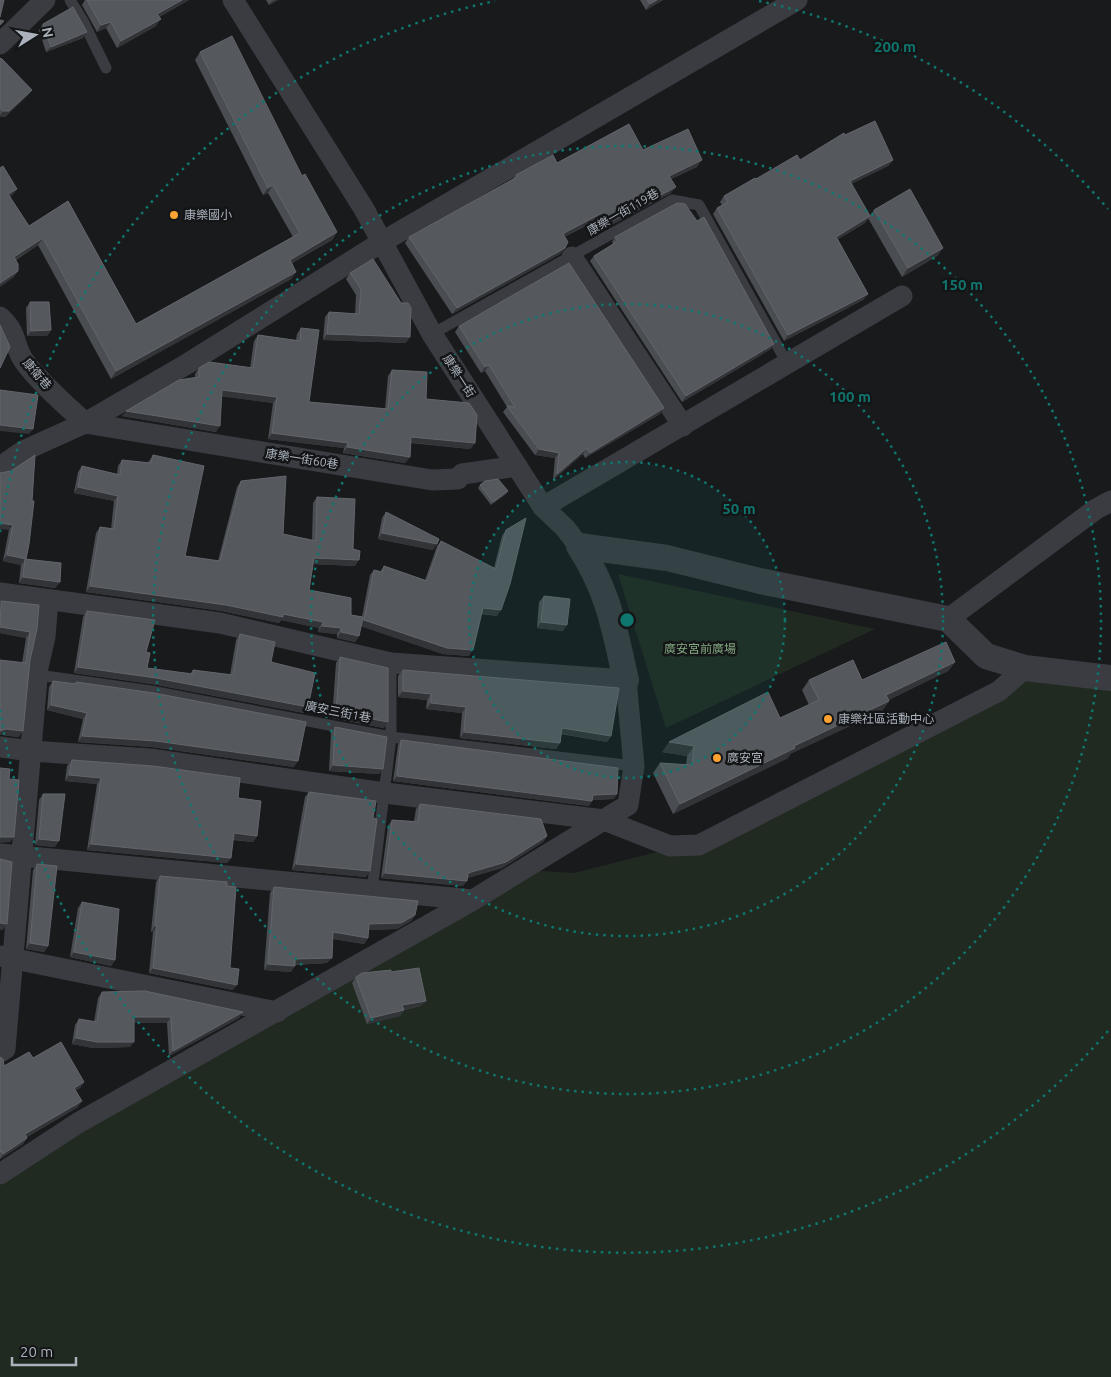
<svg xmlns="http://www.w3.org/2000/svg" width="1111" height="1377" viewBox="0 0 1111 1377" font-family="Ubuntu,'Noto Sans TC',sans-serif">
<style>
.green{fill:#212a21}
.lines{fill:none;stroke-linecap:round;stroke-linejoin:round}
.service{stroke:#3a3c41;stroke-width:11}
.minor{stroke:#3a3c41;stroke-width:21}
.tertiary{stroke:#3a3c41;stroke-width:26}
.wall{fill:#4a4d51}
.shaded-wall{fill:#323437}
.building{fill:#55585d;stroke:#62666c}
.ring{fill:none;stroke:#0f766e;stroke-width:2.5;stroke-dasharray:2.5 5}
.poi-dot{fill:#fca231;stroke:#141517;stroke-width:2}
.labels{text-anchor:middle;stroke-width:5;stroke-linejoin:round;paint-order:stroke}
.street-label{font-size:12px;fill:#abb2bc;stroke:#141517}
.poi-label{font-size:12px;fill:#abb2bc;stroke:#141517;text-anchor:start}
.park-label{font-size:12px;fill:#83a881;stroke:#141517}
.centre{fill:#0f766e;stroke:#141517;stroke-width:2.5}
.ring-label{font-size:15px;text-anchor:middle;font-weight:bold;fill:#0f766e;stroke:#141517;stroke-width:5;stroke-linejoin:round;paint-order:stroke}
</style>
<rect width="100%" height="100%" fill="#191a1c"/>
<path class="green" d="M618,574L875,629L666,728Z
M1019,670L1111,671V1377H0V1176L527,870L574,873L693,843Z"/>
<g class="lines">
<path class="service" d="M70,0L83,21L106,68
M432,334L672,200L699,205L787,363
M38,675L151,691L391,737L634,766
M372,891L391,737V663"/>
<path class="minor" d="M233,0L364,209L432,334L543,507L565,528L579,546
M0,44L45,0
M572,257L683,426
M0,317C18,333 13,345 24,361C41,384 64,403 85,423
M85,423L432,480L458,479L462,474L517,466
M0,467L23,451L85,423L187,364L382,242L797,0
M543,507L902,296
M0,593L220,623L391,663L626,680L634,766L628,805L473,900L78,1123L0,1174
M948,619L1096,509L1111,501
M0,747L31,751L150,759L385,793L604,820L670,846L699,845L999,691L1025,668
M0,854L473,900
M0,956L277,1012
M0,1052L5,1049L38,667L45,637L48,601"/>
<path class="tertiary" d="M579,546L667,558L760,581L948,619L986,656L1025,668L1111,678
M579,546C609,592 614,628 626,680"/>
</g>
<path class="wall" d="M85,0H189L159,17L156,26L117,48L106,28L97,32L82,5Z
M266,0H278L269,5Z
M640,0H663L646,10Z
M43,24L83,38L46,52L39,30Z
M200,52L302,176L337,232L332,240L292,263L296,272L291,279L111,379L38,245L16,260L18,271L13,278L0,168L17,189L10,197L29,226L68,201L136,324L293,237L268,193L263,195L195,60Z
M0,59L32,90L28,95L5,117H0Z
M845,135L893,160L888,166L851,184L870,216L865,223L838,239L868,294L863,300L784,341L713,214L717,208L722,205L720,202L724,196L756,179L800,160Z
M643,150L697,167L671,179V193L604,229L598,220L564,237L565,248L560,254L452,314L405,243L409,237L512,180L516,175L557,163Z
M874,210L943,248L937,256L902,277L868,218Z
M615,237L771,349L682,402L590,261L594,256L613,244L612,242Z
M350,273L406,343L323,340L325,317L329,312L355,314L356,295L346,279Z
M30,302L51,330L47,336H27L26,308Z
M459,326L660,414L585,458L583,454L553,480L555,458L535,455L503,412L507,407L485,371L481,373L455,332Z
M301,328L309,402L385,409L388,376L392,370L426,399L475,443L470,449L411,443L410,457L405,463L343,453L344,448L268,439L273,403L221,396L216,432L122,416L195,378V374L199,368H250L254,341L258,335L296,340L297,334Z
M153,455L185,556L218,561L237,487L241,481L283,534L312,540L313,503L317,497L353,549L355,566L313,564L309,590L351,615L362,617L370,575L374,570L380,572L384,566L425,580L437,546L441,541L494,568L502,536L506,530L497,616L481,614L469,656L443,654L361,626L359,636L355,642L337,638V634L318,632L319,628L281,620L279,623L222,611L86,592L96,533L100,527L111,529L114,501L74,493L78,472L82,466L117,474L118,466L122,460L148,463L149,461Z
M0,473L25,559L60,582L55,588L19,583L21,565L3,561L9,530Z
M480,485L508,491L506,494L491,505L478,488Z
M386,512L433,550L378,539L382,518Z
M544,596L563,631L537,628L539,602Z
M1,601L39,605L30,660L19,737L2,735L22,663L26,638L0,633Z
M87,611L146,652L147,668L190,674L193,670L230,675L236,640L240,634L271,662L308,707L304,713L152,684L74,673L83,617Z
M340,657L384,728L332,718L336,663Z
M955,662L948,671L888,700L889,701L882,711L790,754L788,758L673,814L653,773L660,763L686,765L687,756L662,752L780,718L809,705L802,690L809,680H862Z
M403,670L611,736L607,742L561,734L560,743L556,749L460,738L462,713L426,709L427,700L398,697V676Z
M53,681L75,684L76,682L294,767L152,747L78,742L83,719L47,710L49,687Z
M335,727L383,769L379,774L329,771L331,733Z
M401,740L614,799L592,800L589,806L393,781L398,745Z
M72,760L238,798L257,836L253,842L233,840L231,858L227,863L87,850L97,784L65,781L67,766Z
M309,792L373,818L366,877L292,870L305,797Z
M43,794L55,847L35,845L39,800Z
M420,804L547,836L543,842L502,868L467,878L463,886L381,878L388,826L392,820L414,821L416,809Z
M37,864L48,946L44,952L26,949L33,870Z
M160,876L227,886L230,968L233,990L149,973L153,932H151L156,882Z
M274,887L415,915L411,921L397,929L368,930V938L364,944L333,939L327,963L295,965L291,972L264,970L270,893Z
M82,902L115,960L111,966L70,957L78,908Z
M391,972L421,1006L404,1010L400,1016L367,1024L352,983L356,977Z
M102,992L243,1012L239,1018L169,1056L167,1023H134L130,1047L93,1048L72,1044L75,1025L79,1019L94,1022L98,998Z
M0,1057L4,1066L33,1058L84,1082L80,1088L76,1090L78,1107L27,1137V1138L23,1144L0,1159Z"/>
<path class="shaded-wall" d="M182,0H189L153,20L157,14Z
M275,0H278L269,5L271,2Z
M657,0H663L646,10L650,4Z
M161,19L156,26L117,48L121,41Z
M111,22L106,28L97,32L101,25Z
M87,32L83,38L46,52L51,47Z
M32,90L28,95L5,117H0V115L3,111Z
M702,160L697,167L665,182L669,176Z
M893,160L888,166L845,187L850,181Z
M273,185L268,193L263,195L268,188Z
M676,187L671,193L604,229L608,223Z
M17,189L11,197L3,202L8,194Z
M602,213L598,220L563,237V234L568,231Z
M870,216L865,223L832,243L836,237Z
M337,232L332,240L284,267L290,260Z
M43,238L38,245L8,264L14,257Z
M565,248L560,254L452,314L457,308Z
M943,248L937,256L902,277L908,268Z
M18,271L13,278L0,287V283Z
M296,272L291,279L111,379L116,371Z
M868,294L863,300L784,341L788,335Z
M51,330L47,336H27L31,331Z
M327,334L410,337L406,343L323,340Z
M774,344L771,349L682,402L686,396Z
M489,365L485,371L481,373L485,367Z
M222,390L277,397L273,403L218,396Z
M664,408L660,414L585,458L590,453Z
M126,411L220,426L216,432L122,416Z
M0,425L33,429L29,434L0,431Z
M272,433L348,443L344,448L268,439Z
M411,437L475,443L470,449L407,442Z
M347,447L410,457L405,463L343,453Z
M587,448L583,454L553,480L557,474Z
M539,449L559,453L555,458L535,455Z
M78,487L118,496L114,501L74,493Z
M508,491L506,494L491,505L493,502Z
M0,523L13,525L9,530L0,529Z
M382,533L437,544L433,550L378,539Z
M7,555L26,559L21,565L3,561Z
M314,558L359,560L355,566L310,564Z
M23,577L60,582L55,588L19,583Z
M90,586L226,605L283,614L323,622L319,628L281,620L279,623L222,611L86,592Z
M483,608L501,610L497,616L479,613Z
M364,620L473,650L469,656L443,654L360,626Z
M541,622L567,625L563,631L537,628Z
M322,626L341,628L337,634L318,632Z
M0,627L30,632L26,638L0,633Z
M341,632L359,636L355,642L337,638Z
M955,662L948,671L879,705L886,695Z
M78,667L156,678L308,707L304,713L152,684L74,673Z
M403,691L431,694L427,700L398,697Z
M889,701L882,711L790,754L788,758L673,814L680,804L794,746Z
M431,703L466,707L462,713L426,709Z
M51,705L87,713L83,719L47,710Z
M336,712L388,722L384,728L332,718Z
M562,728L611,736L607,742L558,733Z
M6,729L23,731L19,737L2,735H0V731Z
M464,732L560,743L556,749L460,738Z
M82,736L156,741L298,761L294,767L152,747L78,742Z
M669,742L694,746L687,756L662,752Z
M333,765L383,769L379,774L329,771Z
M69,775L101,778L97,784L65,781Z
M397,776L593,795L617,794L614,799L589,800L592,801L589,806L393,781Z
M234,833L257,836L253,842L230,839Z
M547,836L543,842L502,868L464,879L468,873Z
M0,837H14L10,842L0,843Z
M39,839L59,841L55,847L35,845Z
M91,844L231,858L227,863L87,850Z
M296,864L370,871L366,877L292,870Z
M385,873L467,881L463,886L381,878Z
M415,915L411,921L397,929L365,930L369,924Z
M0,923L7,924L3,930H0Z
M155,926H157L153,932H151Z
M333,932L368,938L364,944L329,938Z
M30,943L48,946L44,952L26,949Z
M74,952L115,960L111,966L70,957Z
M332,958L327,963L291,965L295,959Z
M268,964L295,966L291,972L264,970Z
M153,968L237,985L233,990L149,973Z
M426,1001L421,1006L398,1011L402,1005Z
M404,1010L400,1016L367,1024L371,1018Z
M243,1012L239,1018L169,1056L173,1051Z
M134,1017H171L167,1023H130Z
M76,1038L134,1042L130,1047L93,1048L72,1044Z
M84,1082L80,1088L70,1093L74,1088Z
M82,1101L78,1107L21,1140L25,1134Z
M27,1138L23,1144L0,1159L3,1154Z"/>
<path class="building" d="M0,0H4L0,17Z
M87,0H182L157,14L161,19L121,41L111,22L101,25Z
M647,0H657L650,4Z
M73,7L87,32L51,47L43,24Z
M0,20L4,21L0,25Z
M232,36L302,176L305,174L337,232L290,260L296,272L116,371L43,238L14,257L18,264V271L0,283V168L3,166L17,189L8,194L29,226L68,201L136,324L300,233L273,185L268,188L200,52Z
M1,58L32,90L9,111H3L0,108V59Z
M875,121L893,160L850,181L870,216L836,237L868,294L788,335L717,208L728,202L724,196L755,178L756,179L797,155L800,160L844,133L845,135Z
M629,124L643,150L688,129L702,160L669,176L676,187L608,223L602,213L568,231L563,234L568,242L565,248L457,308L409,237L517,177L516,175L553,155L557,163Z
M910,189L943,248L908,268L874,210Z
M677,203L685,204L697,221L704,217L774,344L686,396L594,256L618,241L615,237Z
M373,259L401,303H408L411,308L410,337L327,334L329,312L359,314L361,289L350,273Z
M569,263L664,408L590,453L587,448L557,474L559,453L539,449L507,406L515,407L489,365L485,367L459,326Z
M30,302H49L51,330L31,331Z
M0,325L10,347L0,368Z
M301,328L319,330L309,402L388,409L392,370L427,372L426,399L469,403L477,415L475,443L411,437L410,457L347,447L348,443L272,433L277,397L222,390L220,426L126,411L179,380L199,377V368L209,362L253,368L258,335L300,341Z
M0,390L38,395L33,429L0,425Z
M35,455L32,501H34L29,544L26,559L7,555L13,525L0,523V473L11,471Z
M153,455L204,466L185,556L220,561L241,481L286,476L283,534L316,541L317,497L355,499L353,549L360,551L359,560L314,558L309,590L351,598V615L363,617L359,636L341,632V628L322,626L323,622L283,614V617L226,605L90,586L100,527L114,529L118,496L78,487L82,466L120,475L122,460L151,463Z
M498,479L508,491L493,502L480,485L485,481Z
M386,512L439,539L437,544L382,533Z
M526,518L510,584L501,610L483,608L473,650L447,648L364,620L374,570L382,572L384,566L427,581L441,541L496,569L506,530Z
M25,559L61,563L60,582L23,577Z
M544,596L570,599L567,625L541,622Z
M1,601L39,605L37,629L30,660L23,731L6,729L0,731V660L26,663L30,632L0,627Z
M87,611L155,620L146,652L150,653L147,668L193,674V670L233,675L240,634L275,642L271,662L315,673L308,707L156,678L78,667Z
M946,642L955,662L886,695L889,701L794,746L795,748L680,804L660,763L692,765L694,746L669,742L768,692L780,718L819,700L809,680L833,669L853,660L862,680Z
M340,657L388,668V722L336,712Z
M403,670L619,688L611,736L562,728L560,743L464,732L466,707L431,703V694L403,691Z
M53,681L76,684V682L154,693L306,722L298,761L156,741L82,736L87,713L51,705Z
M335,727L387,737L383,769L333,765Z
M401,740L618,768L617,794L593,795L592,801L397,776Z
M72,760L153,766L240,778L238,798L261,801L257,836L234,833L231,858L91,844L101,778L69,775Z
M0,768L10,769L9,779L19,780L14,837H0Z
M309,792L376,801L373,818L377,819L370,871L296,864Z
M43,794H65L59,841L39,839Z
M420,804L541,819L547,836L506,862L468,873L467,881L385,873L392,820L418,822Z
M0,859L12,862L7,924L0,923Z
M37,864L57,866L48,946L30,943Z
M160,876L227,882V886L236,887L230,968L239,969L237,985L153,968L157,926H155Z
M274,887L418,901L415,915L401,923L369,924L368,938L333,932L332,958L295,959V966L268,964Z
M82,902L119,909L115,960L74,952Z
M419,968L426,1001L402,1005L404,1010L371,1018L356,977L362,973L391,970V972Z
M145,991L243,1012L173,1051L171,1017H134V1042H97L76,1038L79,1019L97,1022L102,992Z
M61,1042L84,1082L74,1088L82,1101L25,1134L27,1138L3,1154L2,1151L0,1152V1057L3,1059L4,1066L29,1052L33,1058Z"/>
<circle cx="627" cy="620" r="158" fill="#0f766e" fill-opacity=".12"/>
<g class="ring">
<circle cx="627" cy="620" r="158"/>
<circle cx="627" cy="620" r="316"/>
<circle cx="627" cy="620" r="474"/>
<path d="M1108 1031A633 633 0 0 1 0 708M0 532A633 633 0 0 1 495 1M759 1A633 633 0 0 1 1108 209"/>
</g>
<g class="poi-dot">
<circle cx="174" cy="215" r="5"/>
<circle cx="828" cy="719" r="5"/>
<circle cx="717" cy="758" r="5"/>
</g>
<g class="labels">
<g class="street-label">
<text transform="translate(623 212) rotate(-30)" y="4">康樂一街119巷</text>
<text transform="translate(37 374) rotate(49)" y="4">康衛巷</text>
<text transform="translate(459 376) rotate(57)" y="4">康樂一街</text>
<text transform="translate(302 459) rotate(9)" y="4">康樂一街60巷</text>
<text transform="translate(338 712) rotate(11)" y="4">廣安三街1巷</text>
</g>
<g class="poi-label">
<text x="184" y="219">康樂國小</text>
<text x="838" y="723">康樂社區活動中心</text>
<text x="727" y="762">廣安宮</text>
</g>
<g class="park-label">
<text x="700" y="653">廣安宮前廣場</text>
</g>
</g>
<circle cx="627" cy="620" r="8" class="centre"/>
<g class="ring-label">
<text x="895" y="52">200 m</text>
<text x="962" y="290">150 m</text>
<text x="850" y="402">100 m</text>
<text x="739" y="514">50 m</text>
</g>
<g transform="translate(35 35) rotate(79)" stroke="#141517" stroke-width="4" paint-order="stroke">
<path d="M0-4L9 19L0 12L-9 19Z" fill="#abb2bc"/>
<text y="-8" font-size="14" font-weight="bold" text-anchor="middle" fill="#abb2bc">N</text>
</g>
<path d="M12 1357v8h64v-8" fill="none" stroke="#abb2bc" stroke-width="2.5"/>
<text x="20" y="1357" font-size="15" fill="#abb2bc" stroke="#141517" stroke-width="4" paint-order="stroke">20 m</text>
</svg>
